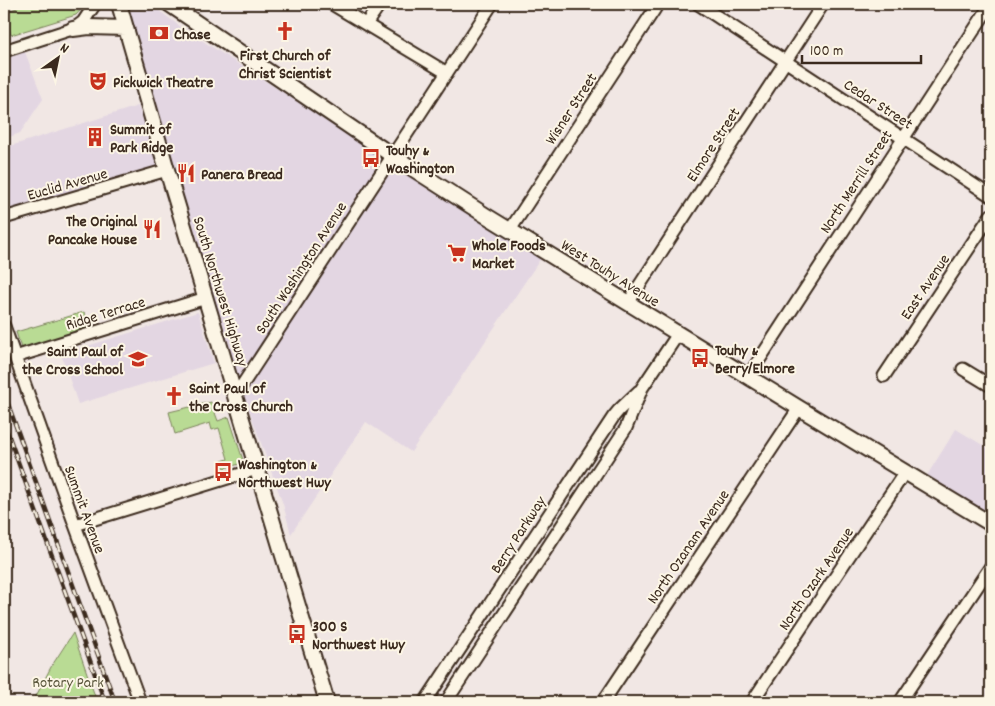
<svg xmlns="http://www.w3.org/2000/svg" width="995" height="706" viewBox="0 0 995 706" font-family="Dekko,sans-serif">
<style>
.built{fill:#e3d6e2}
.green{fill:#b9db94;stroke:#7a8259}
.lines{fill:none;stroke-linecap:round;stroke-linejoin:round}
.minor-casing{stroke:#3b2a1e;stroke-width:15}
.major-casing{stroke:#3b2a1e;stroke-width:18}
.minor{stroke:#fcf5e5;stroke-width:11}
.major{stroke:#fcf5e5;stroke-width:14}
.rail-casing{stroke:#3b2a1e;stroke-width:4.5}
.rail{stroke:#fcf5e5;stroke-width:2.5;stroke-dasharray:8;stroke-linecap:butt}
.labels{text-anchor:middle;stroke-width:4;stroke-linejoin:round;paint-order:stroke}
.poi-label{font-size:16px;font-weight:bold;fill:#3b2a1e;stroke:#fcf5e5;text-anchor:start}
.street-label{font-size:16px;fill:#3b2a1e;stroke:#fcf5e5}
.park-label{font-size:16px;fill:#5a563c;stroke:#fcf5e5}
</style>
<rect width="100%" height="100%" fill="#f1e7e4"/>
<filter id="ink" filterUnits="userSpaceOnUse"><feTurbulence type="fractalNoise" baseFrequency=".02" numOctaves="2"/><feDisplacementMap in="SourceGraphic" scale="10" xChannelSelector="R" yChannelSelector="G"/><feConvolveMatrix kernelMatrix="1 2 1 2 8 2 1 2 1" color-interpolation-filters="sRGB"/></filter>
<g filter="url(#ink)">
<path class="built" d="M127,4H150L181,27L541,258L411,452L366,422L291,534L283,504L238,379L127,14Z
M25,52L43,99L20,133L4,139V60Z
M138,106L160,168L4,215V148Z
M198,312L214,363L78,404L61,354Z
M956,429L991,450V516L926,477Z"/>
<path class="green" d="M16,4H86L76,15L11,35L4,12L17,8Z
M84,312L90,328L21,348L16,332Z
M211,402L218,421L229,417L244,463L224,468L222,461L228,459L219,428L212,430L210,423L175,434L169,412Z
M73,633L97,702H33L51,667Z"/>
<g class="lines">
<g class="minor-casing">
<path id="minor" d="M332,4L447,73
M698,4L991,196
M366,24L380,4
M4,51L75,28L83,22L95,4
M4,218L167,170
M510,230L658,4
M628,303L823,4
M4,326L75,525L140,702
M15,357L206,298
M963,369L991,386
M884,376L991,215
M748,377L991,4
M235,396L492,4
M75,525L257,469
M425,702L614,416L619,410L639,391
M446,702L626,428L642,388L678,334
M603,702L799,408
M752,702L905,472
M900,702L991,566"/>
</g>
<g class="major-casing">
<path id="major" d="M119,4L167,170L327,702
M169,4L393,156L485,215L799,408L991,524
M73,29L89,27L126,28"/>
</g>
<use href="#minor" class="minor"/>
<use href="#major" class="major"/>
<g class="rail-casing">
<path id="rail" d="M4,393L115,702
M4,423L105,702"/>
</g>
<use href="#rail" class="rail"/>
</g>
</g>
<defs>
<g id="church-bare" transform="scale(1.5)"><path d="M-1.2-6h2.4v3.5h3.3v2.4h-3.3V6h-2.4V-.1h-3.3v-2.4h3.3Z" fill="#c8321e" stroke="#fcf5e5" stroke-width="2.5" paint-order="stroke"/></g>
<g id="bank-bare" transform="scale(1.5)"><path d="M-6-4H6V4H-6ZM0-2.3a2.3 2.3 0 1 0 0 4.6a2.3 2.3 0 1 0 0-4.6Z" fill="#c8321e" stroke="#fcf5e5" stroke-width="2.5" paint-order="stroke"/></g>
<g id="theatre-bare" transform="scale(1.5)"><path d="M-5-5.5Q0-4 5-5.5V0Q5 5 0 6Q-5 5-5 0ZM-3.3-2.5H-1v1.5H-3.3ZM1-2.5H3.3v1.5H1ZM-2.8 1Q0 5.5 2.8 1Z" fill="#c8321e" stroke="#fcf5e5" stroke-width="2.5" paint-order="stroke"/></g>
<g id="building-bare" transform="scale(1.5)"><path d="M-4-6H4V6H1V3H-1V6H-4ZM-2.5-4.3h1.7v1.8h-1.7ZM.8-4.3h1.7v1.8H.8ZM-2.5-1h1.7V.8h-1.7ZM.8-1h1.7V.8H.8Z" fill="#c8321e" stroke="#fcf5e5" stroke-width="2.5" paint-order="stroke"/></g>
<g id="bus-bare" transform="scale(1.5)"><path d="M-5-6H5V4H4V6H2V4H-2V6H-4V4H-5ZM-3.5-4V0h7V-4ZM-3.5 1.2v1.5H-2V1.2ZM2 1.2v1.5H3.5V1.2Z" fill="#c8321e" stroke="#fcf5e5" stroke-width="2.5" paint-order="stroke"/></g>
<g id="restaurant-bare" transform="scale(1.5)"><path d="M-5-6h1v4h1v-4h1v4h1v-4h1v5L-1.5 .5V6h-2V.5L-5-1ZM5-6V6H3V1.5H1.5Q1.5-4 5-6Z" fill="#c8321e" stroke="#fcf5e5" stroke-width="2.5" paint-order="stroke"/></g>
<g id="supermarket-bare" transform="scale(1.5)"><path d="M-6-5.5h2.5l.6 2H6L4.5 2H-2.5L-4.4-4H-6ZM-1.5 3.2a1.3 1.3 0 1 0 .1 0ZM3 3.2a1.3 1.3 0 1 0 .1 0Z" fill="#c8321e" stroke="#fcf5e5" stroke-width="2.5" paint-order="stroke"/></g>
<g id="school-bare" transform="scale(1.5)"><path d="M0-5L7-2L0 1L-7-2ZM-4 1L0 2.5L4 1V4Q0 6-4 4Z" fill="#c8321e" stroke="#fcf5e5" stroke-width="2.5" paint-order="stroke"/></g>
</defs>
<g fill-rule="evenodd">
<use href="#church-bare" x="285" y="31"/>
<use href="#bank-bare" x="159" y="33"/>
<use href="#theatre-bare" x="98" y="81"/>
<use href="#building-bare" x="95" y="137"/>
<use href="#bus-bare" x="371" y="158"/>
<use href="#restaurant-bare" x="186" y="173"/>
<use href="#restaurant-bare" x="152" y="229"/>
<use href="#supermarket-bare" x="457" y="253"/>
<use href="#bus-bare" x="700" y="358"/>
<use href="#school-bare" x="138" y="359"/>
<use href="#church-bare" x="174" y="396"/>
<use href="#bus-bare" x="223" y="472"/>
<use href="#bus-bare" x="297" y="634"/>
</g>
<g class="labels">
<g class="poi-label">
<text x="174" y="39">Chase</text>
<text x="285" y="60" text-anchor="middle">First Church of<tspan x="285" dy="18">Christ Scientist</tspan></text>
<text x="113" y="87">Pickwick Theatre</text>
<text x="110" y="134">Summit of<tspan x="110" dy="18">Park Ridge</tspan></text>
<text x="386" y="155">Touhy &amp;<tspan x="386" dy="18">Washington</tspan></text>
<text x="201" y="179">Panera Bread</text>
<text x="137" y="226" text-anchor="end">The Original<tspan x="137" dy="18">Pancake House</tspan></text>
<text x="472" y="250">Whole Foods<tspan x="472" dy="18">Market</tspan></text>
<text x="715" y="355">Touhy &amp;<tspan x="715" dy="18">Berry/Elmore</tspan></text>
<text x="123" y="356" text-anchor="end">Saint Paul of<tspan x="123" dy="18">the Cross School</tspan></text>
<text x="189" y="393">Saint Paul of<tspan x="189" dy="18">the Cross Church</tspan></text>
<text x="238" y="469">Washington &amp;<tspan x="238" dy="18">Northwest Hwy</tspan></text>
<text x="312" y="631">300 S<tspan x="312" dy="18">Northwest Hwy</tspan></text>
</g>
<g class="street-label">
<text transform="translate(879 103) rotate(33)" y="6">Cedar Street</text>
<text transform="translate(570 108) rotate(-57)" y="6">Wisner Street</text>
<text transform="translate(712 144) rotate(-57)" y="6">Elmore Street</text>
<text transform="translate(855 181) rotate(-57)" y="6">North Merrill Street</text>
<text transform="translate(67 183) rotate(-16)" y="6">Euclid Avenue</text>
<text transform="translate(300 267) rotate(-57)" y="6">South Washington Avenue</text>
<text transform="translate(611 272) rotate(32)" y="6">West Touhy Avenue</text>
<text transform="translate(924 286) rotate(-56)" y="6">East Avenue</text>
<text transform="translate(222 291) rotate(73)" y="6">South Northwest Highway</text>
<text transform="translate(105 312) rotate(-17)" y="6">Ridge Terrace</text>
<text transform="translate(86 509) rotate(70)" y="6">Summit Avenue</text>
<text transform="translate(517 534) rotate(-57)" y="6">Berry Parkway</text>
<text transform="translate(687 546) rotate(-56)" y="6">North Ozanam Avenue</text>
<text transform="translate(815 578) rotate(-56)" y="6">North Ozark Avenue</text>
</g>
<g class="park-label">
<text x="68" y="687">Rotary Park</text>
</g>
</g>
<rect width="995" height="706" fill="none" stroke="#fcf5e5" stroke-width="20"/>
<rect x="10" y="10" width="975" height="686" fill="none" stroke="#3b2a1e" stroke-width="2" filter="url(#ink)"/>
<g transform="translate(58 58) rotate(33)" stroke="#fcf5e5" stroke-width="4" paint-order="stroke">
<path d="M0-4L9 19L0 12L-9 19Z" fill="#3b2a1e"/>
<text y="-8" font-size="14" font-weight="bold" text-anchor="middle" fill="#3b2a1e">N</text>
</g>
<path d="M802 55v8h119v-8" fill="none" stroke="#3b2a1e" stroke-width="2.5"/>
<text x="810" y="55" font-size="15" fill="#3b2a1e" stroke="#fcf5e5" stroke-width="4" paint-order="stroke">100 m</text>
</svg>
